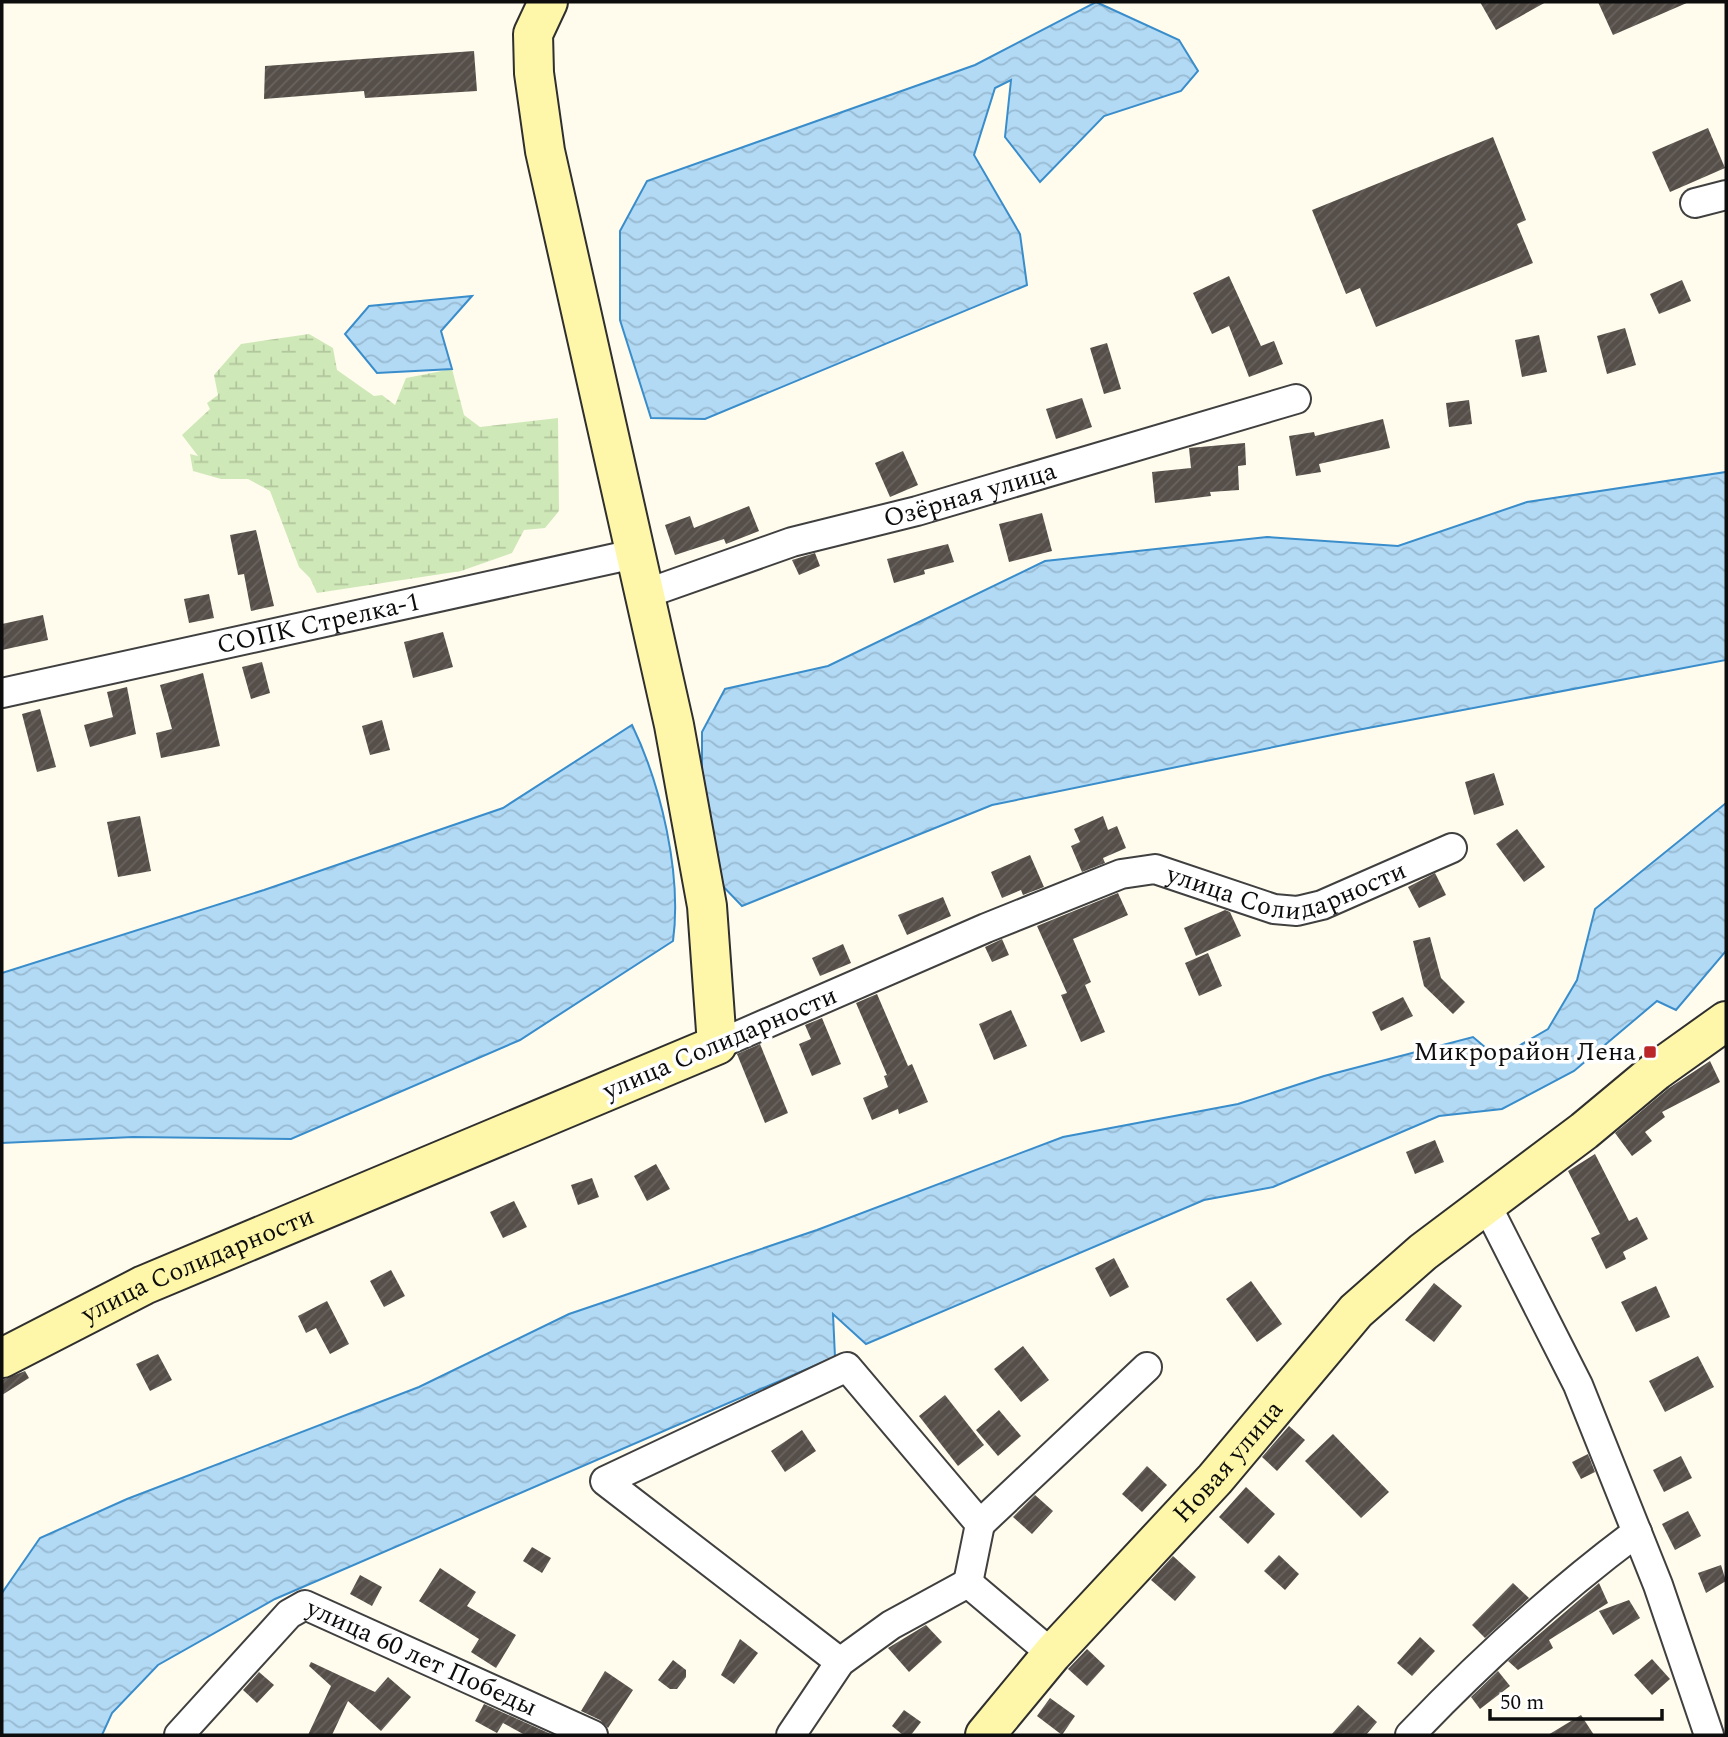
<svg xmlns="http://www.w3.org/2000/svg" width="1728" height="1737" viewBox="0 0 1728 1737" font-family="Spectral,serif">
	<defs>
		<pattern id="wetland-marsh" width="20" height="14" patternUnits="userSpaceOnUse" patternTransform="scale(1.75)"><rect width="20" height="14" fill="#cfe8b7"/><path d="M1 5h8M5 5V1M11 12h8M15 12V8" fill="none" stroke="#b1c69c"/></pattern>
		<pattern id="water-waves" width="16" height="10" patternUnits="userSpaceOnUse" patternTransform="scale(1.75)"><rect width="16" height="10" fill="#b2daf5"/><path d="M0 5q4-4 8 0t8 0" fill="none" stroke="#98bad1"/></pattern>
		<pattern id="building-hatch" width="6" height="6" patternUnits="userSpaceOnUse" patternTransform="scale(1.75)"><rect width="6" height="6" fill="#554e49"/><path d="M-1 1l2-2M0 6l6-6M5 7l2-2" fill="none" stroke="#68635f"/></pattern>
	</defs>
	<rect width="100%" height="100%" fill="#fffced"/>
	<path fill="url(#wetland-marsh)" d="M309,334L333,348L337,370L374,396L382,395L395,405L406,378L452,369L464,415L480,427L558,418L559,511L545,528L524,530L512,553L461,571L317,593L310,578L299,567L270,491L248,479H221L193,471L190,454L198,456L182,435L210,409L207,403L218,395L214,375L241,344Z"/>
	<g fill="url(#water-waves)" stroke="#3a8dcb" stroke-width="2">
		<path d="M1096,2L1179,40L1198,71L1181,91L1104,116L1040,182L1005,137L1011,80L995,88L974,155L1020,234L1027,285L705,419L651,418L620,320V231L647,181L975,65Z"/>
		<path d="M472,296L441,331L452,369L377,373L345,334L369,306Z"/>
		<path d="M1726,472V660L1347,732L992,805L742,906L714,877L702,805V732L725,689L828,666L1045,561L1267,537L1398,546L1527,502Z"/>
		<path d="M632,725C661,785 682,874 673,941L520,1040L291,1139L133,1137L2,1143V973L264,890L503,808Z"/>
		<path d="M1726,803V951L1676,1010L1657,1001L1574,1071L1502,1109L1439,1116L1273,1187L1204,1200L866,1344L833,1314L835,1357L275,1599L158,1665L112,1713L102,1735H2V1593L40,1538L127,1499L419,1387L569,1314L817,1230L1063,1137L1238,1104L1324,1076L1473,1037L1498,1058L1548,1029L1577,980L1595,909Z"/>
	</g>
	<g fill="url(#building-hatch)">
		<path d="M1480,2H1546L1496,30Z"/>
		<path d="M1598,2H1689L1613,35Z"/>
		<path d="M474,51L477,91L365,98L364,91L264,99L265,66Z"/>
		<path d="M1708,128L1725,168L1670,192L1652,152Z"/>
		<path d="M1493,137L1526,220L1517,224L1533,263L1376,327L1360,288L1346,294L1312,210Z"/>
		<path d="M1229,276L1261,346L1274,341L1283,364L1249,377L1229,326L1212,334L1193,293Z"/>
		<path d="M1682,280L1691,301L1659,314L1650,294Z"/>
		<path d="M1625,328L1636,365L1607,374L1597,336Z"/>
		<path d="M1539,335L1547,372L1522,377L1515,340Z"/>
		<path d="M1107,343L1121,389L1104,394L1090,348Z"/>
		<path d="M1082,398L1092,427L1056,439L1046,409Z"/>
		<path d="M1469,400L1472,424L1449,427L1446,403Z"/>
		<path d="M1383,419L1390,448L1319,464L1321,472L1296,476L1289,436L1314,432L1315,436Z"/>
		<path d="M1245,443L1246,465L1238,466L1239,490L1210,492L1211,496L1155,503L1152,472L1191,468L1189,448Z"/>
		<path d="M903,451L918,485L890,497L875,463Z"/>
		<path d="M749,506L759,531L726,544L724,539L675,555L665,525L690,516L694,528Z"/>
		<path d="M1042,513L1052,551L1009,562L999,524Z"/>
		<path d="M256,530L274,606L251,611L244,574L238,575L230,535Z"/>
		<path d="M948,544L954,562L924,570L925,574L894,583L887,559Z"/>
		<path d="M815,553L820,566L799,575L792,560Z"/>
		<path d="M209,594L214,618L189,623L184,599Z"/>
		<path d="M43,615L48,640L2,650V624Z"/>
		<path d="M443,632L453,667L413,678L404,642Z"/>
		<path d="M262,662L270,693L251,699L242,667Z"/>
		<path d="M203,673L220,746L161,758L156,733L172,729L160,685Z"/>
		<path d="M127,687L136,734L90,747L84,725L113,717L107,692Z"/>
		<path d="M40,709L56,767L37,772L22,714Z"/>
		<path d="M382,720L390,750L370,755L362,726Z"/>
		<path d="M1494,773L1504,805L1474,815L1465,782Z"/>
		<path d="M140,816L151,871L118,877L107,822Z"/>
		<path d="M1103,816L1108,830L1117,826L1126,848L1103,858L1105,863L1082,872L1071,846L1080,842L1074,829Z"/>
		<path d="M1517,829L1545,867L1524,882L1496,844Z"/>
		<path d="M1030,855L1044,887L1023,895L1021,890L1002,898L991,872Z"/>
		<path d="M1435,873L1446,895L1419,908L1408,887Z"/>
		<path d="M1118,893L1128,915L1073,939L1091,982L1085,985L1105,1032L1081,1042L1061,995L1067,993L1037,926Z"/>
		<path d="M943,897L951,916L907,935L898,915Z"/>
		<path d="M1225,910L1230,912L1241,936L1196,956L1184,928Z"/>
		<path d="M1430,937L1441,978L1465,1002L1453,1014L1424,986L1413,941Z"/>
		<path d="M1002,939L1009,955L992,962L985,947Z"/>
		<path d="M843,944L851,963L820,976L812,958Z"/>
		<path d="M1208,953L1222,986L1199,996L1185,963Z"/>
		<path d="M877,994L908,1066L912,1064L928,1102L899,1114L898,1109L872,1120L863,1098L888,1087L884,1076L887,1075L856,1003Z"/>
		<path d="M1403,997L1413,1016L1381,1031L1372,1012Z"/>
		<path d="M1011,1010L1027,1046L994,1060L979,1024Z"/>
		<path d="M822,1018L841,1064L812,1076L799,1044L811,1039L805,1025Z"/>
		<path d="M760,1044L788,1113L765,1123L737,1054Z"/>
		<path d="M1710,1061L1720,1082L1662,1112L1665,1117L1645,1132L1652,1141L1632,1156L1615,1133L1669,1088Z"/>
		<path d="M1435,1140L1444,1162L1415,1174L1406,1152Z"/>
		<path d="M1595,1154L1629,1221L1637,1217L1648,1239L1623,1252L1626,1259L1606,1269L1591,1238L1600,1234L1568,1171Z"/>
		<path d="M656,1164L670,1189L647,1201L634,1176Z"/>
		<path d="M592,1178L599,1197L578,1205L571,1185Z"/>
		<path d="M514,1201L527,1227L503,1238L490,1212Z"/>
		<path d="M1114,1258L1129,1287L1110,1297L1095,1268Z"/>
		<path d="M391,1270L405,1296L384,1307L370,1281Z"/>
		<path d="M1251,1281L1282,1324L1257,1342L1226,1299Z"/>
		<path d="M1434,1283L1462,1306L1434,1342L1405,1320Z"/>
		<path d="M1656,1286L1670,1317L1636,1332L1621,1302Z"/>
		<path d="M327,1301L349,1344L330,1354L316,1328L306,1333L298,1316Z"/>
		<path d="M1023,1346L1049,1380L1021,1402L994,1369Z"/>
		<path d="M158,1354L172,1380L150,1391L136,1364Z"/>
		<path d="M1698,1356L1714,1387L1665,1412L1649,1381Z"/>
		<path d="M25,1371L29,1378L2,1395V1380Z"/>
		<path d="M945,1395L984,1445L958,1466L919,1416Z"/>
		<path d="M999,1410L1021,1436L998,1456L976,1430Z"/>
		<path d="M1289,1426L1305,1440L1277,1471L1262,1457Z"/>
		<path d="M802,1430L816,1451L785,1472L771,1451Z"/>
		<path d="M1333,1434L1389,1492L1361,1518L1305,1461Z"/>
		<path d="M1588,1454L1595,1472L1581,1479L1572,1462Z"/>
		<path d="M1681,1456L1692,1478L1664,1492L1653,1470Z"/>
		<path d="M1147,1466L1167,1485L1142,1512L1122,1494Z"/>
		<path d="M1246,1487L1275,1514L1248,1544L1219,1517Z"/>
		<path d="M1035,1495L1053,1511L1032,1534L1013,1517Z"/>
		<path d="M1688,1511L1701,1536L1675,1550L1662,1524Z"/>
		<path d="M532,1547L551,1558L542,1573L523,1561Z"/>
		<path d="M1279,1555L1299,1574L1285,1590L1264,1571Z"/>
		<path d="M1173,1556L1196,1577L1175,1601L1151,1580Z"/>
		<path d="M1721,1565L1726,1581L1706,1593L1698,1573Z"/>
		<path d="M440,1568L476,1592L467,1606L516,1635L496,1668L471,1652L479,1639L419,1601Z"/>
		<path d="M360,1575L382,1587L372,1606L350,1594Z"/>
		<path d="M1513,1583L1529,1598L1485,1638L1472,1625Z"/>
		<path d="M1599,1583L1608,1603L1549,1640L1553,1648L1518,1670L1508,1661Z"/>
		<path d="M1629,1600L1640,1618L1613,1635L1599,1611Z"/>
		<path d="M926,1625L942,1642L909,1672L888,1648Z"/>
		<path d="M1420,1637L1435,1651L1412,1676L1397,1663Z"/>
		<path d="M740,1639L758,1653L734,1684L721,1675Z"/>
		<path d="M1087,1649L1105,1666L1087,1686L1068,1669Z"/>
		<path d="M1652,1659L1670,1679L1652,1695L1634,1675Z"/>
		<path d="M673,1660L686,1670V1677L677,1689H670L658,1680Z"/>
		<path d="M311,1662L375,1692L388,1677L411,1697L381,1731L348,1701L332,1735H308L331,1686L309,1666Z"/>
		<path d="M605,1671L633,1690L608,1728L600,1720L581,1711Z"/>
		<path d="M1498,1671L1510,1686L1480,1709L1471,1697Z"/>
		<path d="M259,1672L274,1685L257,1703L243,1690Z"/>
		<path d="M1050,1698L1075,1716L1062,1735L1037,1716Z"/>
		<path d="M484,1704L553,1735H525L503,1723L497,1733L475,1721Z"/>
		<path d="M1358,1705L1377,1722L1366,1735H1331Z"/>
		<path d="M904,1710L921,1722L911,1735H903L892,1726Z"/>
		<path d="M1581,1715L1594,1735H1548Z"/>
	</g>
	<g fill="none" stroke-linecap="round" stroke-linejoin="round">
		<defs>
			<g id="street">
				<path d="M1695,203L1726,195"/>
				<path id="s1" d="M645,594L792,542L917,511L1296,399"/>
				<path id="s2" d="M2,693L634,554"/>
				<path id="s3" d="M717,1045L986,928L1121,874L1155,869L1274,909L1297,911L1322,905L1452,848"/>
				<path d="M1486,1204L1578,1385L1658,1585L1709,1735"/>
				<path d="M980,1524L1147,1367"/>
				<path d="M840,1662L605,1481L847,1367L980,1524L968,1583"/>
				<path id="s4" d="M179,1735L289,1614L305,1605L593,1735"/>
				<path d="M791,1735L840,1662L891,1625L968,1583L1052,1654"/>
				<path d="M1410,1735C1481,1661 1555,1593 1637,1532"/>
			</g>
			<g id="secondary">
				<path id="s5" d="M2,1358L144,1285L717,1045L707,906L674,725L545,151L534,73L533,34L548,2"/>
				<path id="s6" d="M985,1735L1052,1654L1215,1479L1356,1311L1423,1252L1584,1131L1656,1071L1726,1021"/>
			</g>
		</defs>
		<use href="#street" stroke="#404040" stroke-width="32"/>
		<use href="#secondary" stroke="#2f2f2f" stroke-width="42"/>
		<use href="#street" stroke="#fff" stroke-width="28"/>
		<use href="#secondary" stroke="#fef7a9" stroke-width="38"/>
	</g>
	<rect fill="#bb2729" stroke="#fff" stroke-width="2.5" x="1643" y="1045" width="14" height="14" rx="3.5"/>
	<g text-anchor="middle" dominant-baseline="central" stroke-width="7" stroke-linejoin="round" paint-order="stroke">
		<g font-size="26" fill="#0d0d0d" stroke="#fff">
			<text stroke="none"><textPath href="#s1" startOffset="340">Озёрная улица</textPath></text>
			<text stroke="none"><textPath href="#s2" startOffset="324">СОПК Стрелка-1</textPath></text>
			<text stroke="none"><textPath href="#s3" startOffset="612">улица Солидарности</textPath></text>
			<text transform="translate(720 1043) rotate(-23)">улица Солидарности</text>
			<text stroke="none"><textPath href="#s5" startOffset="217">улица Солидарности</textPath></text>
			<text stroke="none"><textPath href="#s6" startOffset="366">Новая улица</textPath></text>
			<text stroke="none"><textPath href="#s4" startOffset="310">улица 60 лет Победы</textPath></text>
		</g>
		<g font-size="26" fill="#0d0d0d" stroke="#fff" text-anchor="end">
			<text x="1636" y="1052">Микрорайон Лена</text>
		</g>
	</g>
	<rect width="1728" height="1737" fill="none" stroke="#0d0d0d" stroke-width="7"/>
	<path d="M1490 1709v10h172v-10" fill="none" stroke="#0d0d0d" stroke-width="3.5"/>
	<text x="1500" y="1709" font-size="21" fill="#0d0d0d" stroke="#ffffff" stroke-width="5" paint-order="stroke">50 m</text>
</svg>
